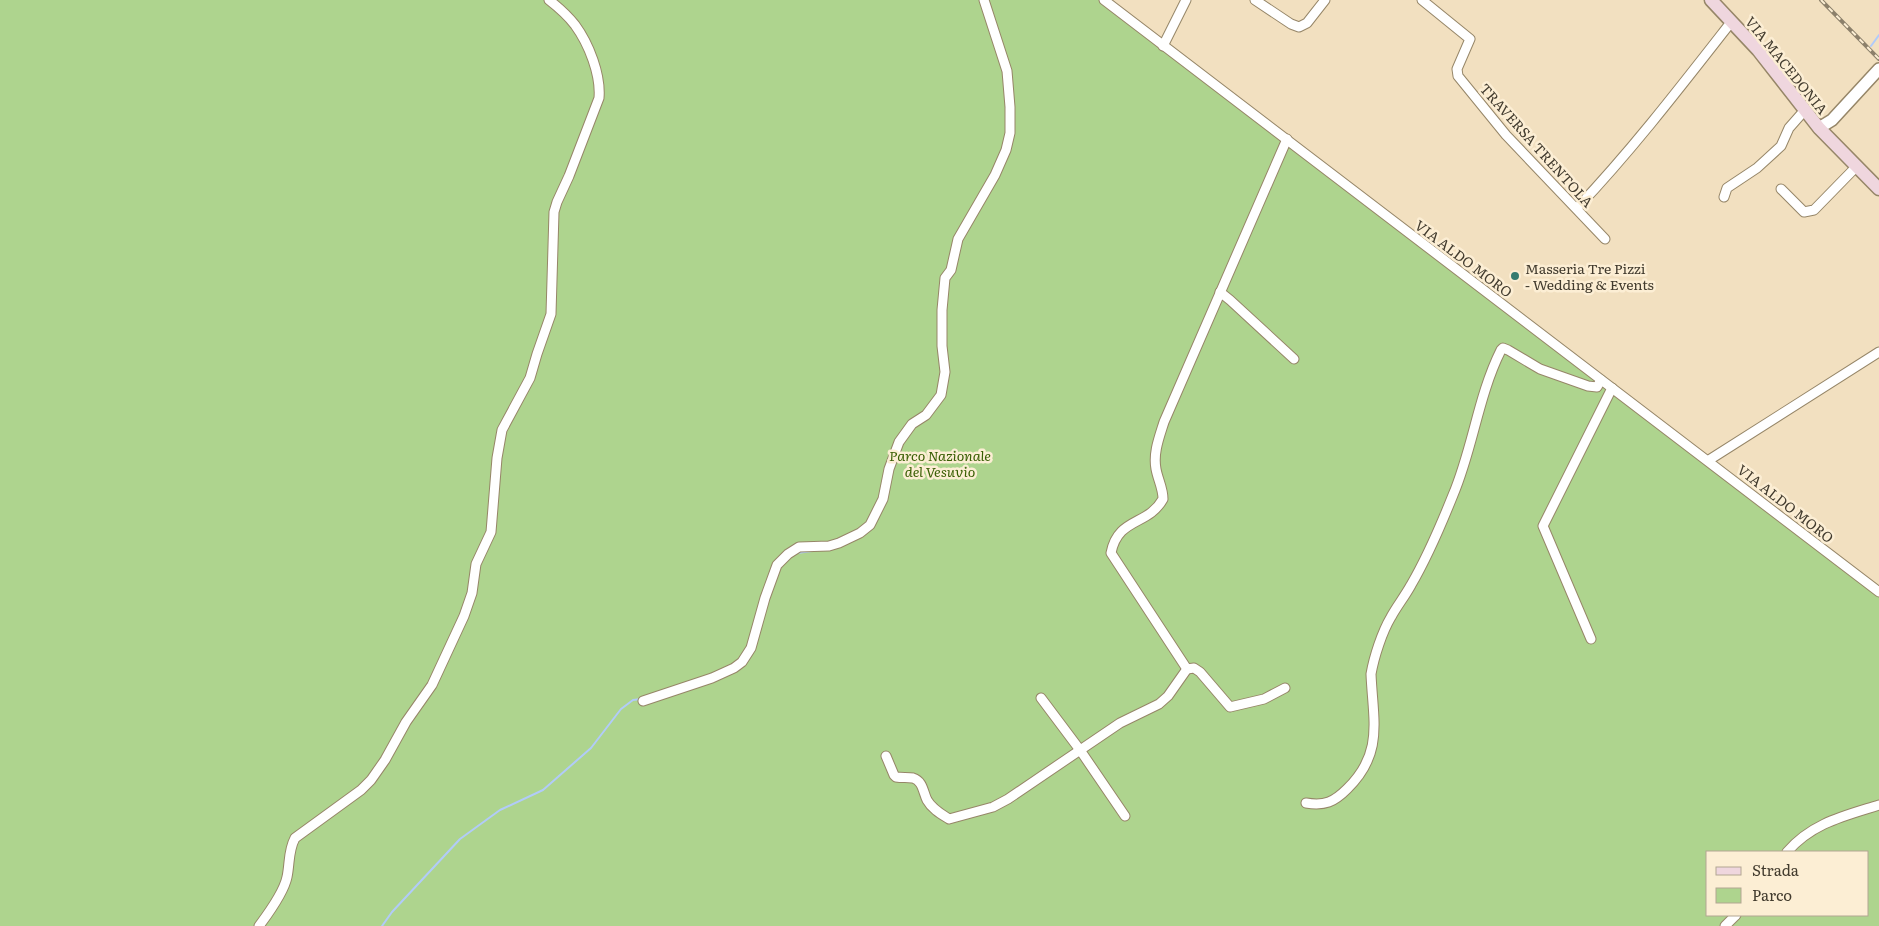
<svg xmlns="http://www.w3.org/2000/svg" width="1879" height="926" viewBox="0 0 1879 926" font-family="Literata,serif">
	<rect width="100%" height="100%" fill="#f2e0c0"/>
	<path fill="#aed48e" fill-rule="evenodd" d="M0,0H1109L1879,588V926H0ZM1708,852H1868V915H1708Z"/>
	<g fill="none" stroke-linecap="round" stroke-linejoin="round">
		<g stroke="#b1cbf9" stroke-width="2">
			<path d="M1871,46L1879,35"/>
			<path d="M797,553L812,551"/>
			<path d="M382,926L392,912L460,839L500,810L543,790L591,748L621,709L633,700L641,699"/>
		</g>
		<defs>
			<g id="minor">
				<path d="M1104,0L1879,592"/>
				<path d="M1255,0L1291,24L1299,27L1307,23L1325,0"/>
				<path d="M1422,0L1470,39L1457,69L1458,76L1506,135L1605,239"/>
				<path d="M1163,46L1186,0"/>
				<path d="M1781,189L1804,212L1814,210L1856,167"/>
				<path d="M1724,197L1727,188L1757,168L1781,146L1789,128L1804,111"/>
				<path d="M1577,208C1632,150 1682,85 1732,21"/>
				<path d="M1220,292L1230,300L1294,359"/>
				<path d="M1709,460L1879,352"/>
				<path d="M1591,639L1543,526L1612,388"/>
				<path d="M1285,688L1264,699L1230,707L1200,672L1194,668L1187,669L1111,553C1118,517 1148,526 1163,499C1163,488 1158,480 1156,469C1153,453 1159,438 1164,422L1287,139"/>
				<path d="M1041,698L1080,750L1125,816"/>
				<path d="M643,701L712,678L734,668L742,662L751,648L765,598L777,565L788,554L799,547L829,546L839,543L860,533L870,525L883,499L889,469L899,442L912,424L926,415L941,395L945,372L942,346V310L945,278L951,270L958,239L995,175L1006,150L1010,133V107L1007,71L984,0"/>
				<path d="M886,756L894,775L896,777C902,778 908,777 913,778C923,781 923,792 927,800C932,809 941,814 949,819L993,807L1008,799L1120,723L1159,704L1168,696L1187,669"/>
				<path d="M1306,803C1325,806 1334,802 1347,789C1384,753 1373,721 1371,674C1374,657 1382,632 1391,617C1397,606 1405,596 1411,585C1428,556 1441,525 1453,495C1473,448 1478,396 1501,350L1503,348L1508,350L1540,369L1588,386L1597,387L1601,380"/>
				<path d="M1787,852C1812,823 1844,816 1879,805"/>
				<path d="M259,926C268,914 284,892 287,877C290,863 288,851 295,838L361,790L371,780L385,760L406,722L432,685L464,616L472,593L476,564L491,532L497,458L502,430L530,378L537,354L551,314L554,212L557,202L569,176L599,98C601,75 589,44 575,25C568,16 558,7 549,0"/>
				<path d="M1725,926L1736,915"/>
			</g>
			<path id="tertiary" d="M1819,128L1832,120L1879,69"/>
			<path id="secondary" d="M1711,0L1758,50L1819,128L1879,189"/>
		</defs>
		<use href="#minor" stroke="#968668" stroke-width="11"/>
		<use href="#tertiary" stroke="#968668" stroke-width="14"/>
		<use href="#secondary" stroke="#968668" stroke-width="15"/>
		<use href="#minor" stroke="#fff" stroke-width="9"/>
		<use href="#tertiary" stroke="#fff" stroke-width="11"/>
		<use href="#secondary" stroke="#efd6de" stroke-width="12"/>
		<defs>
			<path id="rail" d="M1821,0L1879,59"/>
		</defs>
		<use href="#rail" stroke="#8c806b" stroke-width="4"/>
		<use href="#rail" stroke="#fceed4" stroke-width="2" stroke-dasharray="5.5" stroke-linecap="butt"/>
	</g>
	<circle fill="#367b70" stroke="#fceed4" stroke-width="2" cx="1515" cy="276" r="5"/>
	<g text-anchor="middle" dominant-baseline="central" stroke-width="5" stroke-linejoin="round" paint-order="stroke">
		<g font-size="14" fill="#423b2e" stroke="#fceed4">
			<text transform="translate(1787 65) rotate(51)">VIA MACEDONIA</text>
			<text transform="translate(1537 145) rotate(48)">TRAVERSA TRENTOLA</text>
			<text transform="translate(1464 258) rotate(37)">VIA ALDO MORO</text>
			<text transform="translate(1786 503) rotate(38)">VIA ALDO MORO</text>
		</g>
		<g font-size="14" fill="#423b2e" stroke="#fceed4" text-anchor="start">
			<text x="1525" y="268">Masseria Tre Pizzi<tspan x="1525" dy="16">- Wedding &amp; Events</tspan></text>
		</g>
		<g font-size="14" font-style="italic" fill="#385e03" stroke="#fceed4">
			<text x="940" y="455">Parco Nazionale<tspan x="940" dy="16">del Vesuvio</tspan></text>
		</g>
	</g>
	<rect x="1706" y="851" width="162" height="65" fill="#fceed4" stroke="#b2a692"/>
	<rect x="1716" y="867" width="25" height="8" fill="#efd6de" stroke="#b2a692"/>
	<text x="1752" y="876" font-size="15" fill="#423b2e">Strada</text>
	<rect x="1716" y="888" width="25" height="15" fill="#aed48e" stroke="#b2a692"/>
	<text x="1752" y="901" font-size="15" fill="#423b2e">Parco</text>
</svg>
